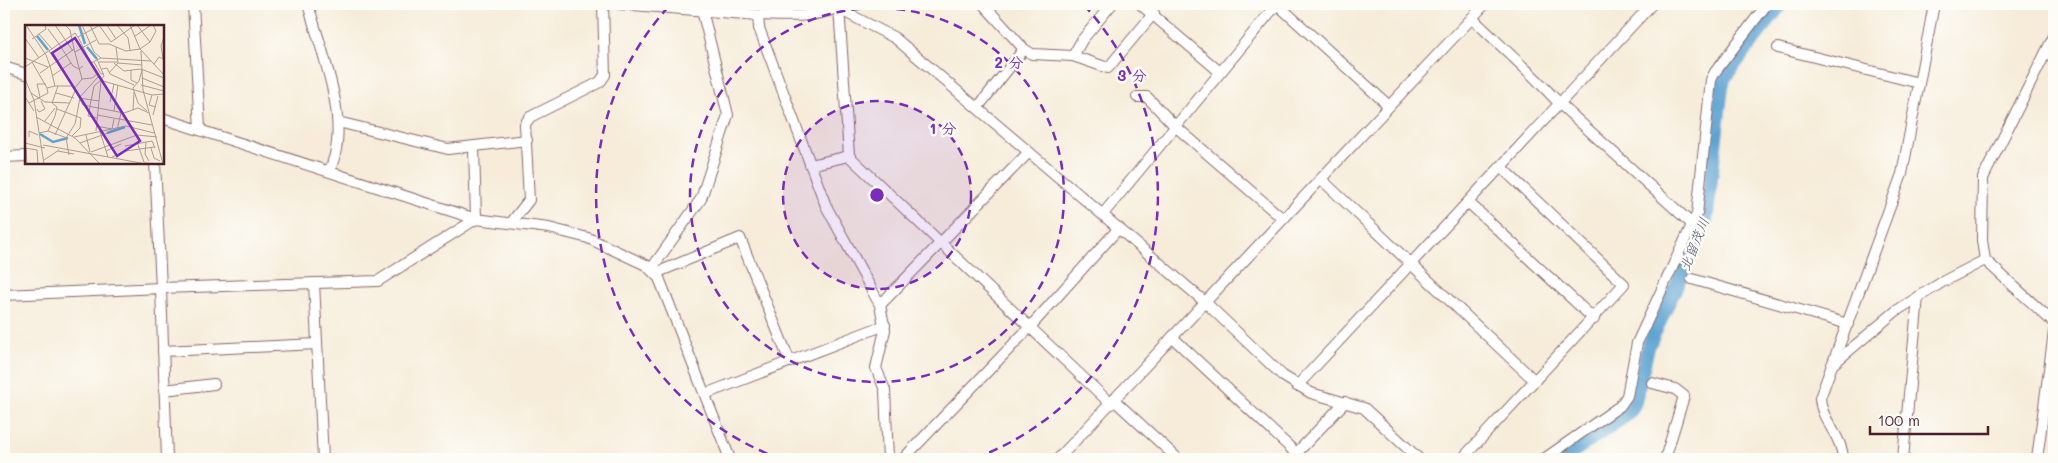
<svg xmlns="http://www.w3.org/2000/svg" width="2058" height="463" viewBox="0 0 2058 463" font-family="Mali,'Klee One',sans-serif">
	<rect width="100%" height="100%" fill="#fdfcf7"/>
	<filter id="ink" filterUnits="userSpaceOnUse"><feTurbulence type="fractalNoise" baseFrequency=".02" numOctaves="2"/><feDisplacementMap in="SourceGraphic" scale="10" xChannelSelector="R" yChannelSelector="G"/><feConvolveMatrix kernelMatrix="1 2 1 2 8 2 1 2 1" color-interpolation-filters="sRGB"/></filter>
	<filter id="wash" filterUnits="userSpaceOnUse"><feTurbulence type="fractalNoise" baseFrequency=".0096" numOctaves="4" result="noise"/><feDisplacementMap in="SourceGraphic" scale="20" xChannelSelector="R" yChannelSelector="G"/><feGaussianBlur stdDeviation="1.12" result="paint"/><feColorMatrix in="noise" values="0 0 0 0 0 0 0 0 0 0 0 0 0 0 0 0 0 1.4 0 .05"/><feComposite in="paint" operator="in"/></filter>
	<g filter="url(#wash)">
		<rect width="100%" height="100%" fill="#f6ecd9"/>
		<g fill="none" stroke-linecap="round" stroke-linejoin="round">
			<path stroke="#5ca2d2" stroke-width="14" d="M1562,459L1624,417L1631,410L1635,402L1648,347L1706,222L1722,86L1725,77L1781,4"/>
		</g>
	</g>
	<g filter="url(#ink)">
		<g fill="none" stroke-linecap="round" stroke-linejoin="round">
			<defs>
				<g id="street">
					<path d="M193,4L200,129"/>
					<path d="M308,4C321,52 353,124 329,171"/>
					<path d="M620,4L758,15L759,28L826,206L880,305L885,330L876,368L885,390L888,459"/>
					<path d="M1140,4L1220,72"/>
					<path d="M1277,4L1389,106"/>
					<path d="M839,7L849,156L1111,404"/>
					<path d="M841,10L895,38L1205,302L1283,376L1311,393L1364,408L1419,459"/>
					<path d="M758,15C786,16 819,19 845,4"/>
					<path d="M1472,18L1536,79L1560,104L1693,225"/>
					<path d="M2054,36L1983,178L1982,240L1985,260L2054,323"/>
					<path d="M1778,48L1919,83"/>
					<path d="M1024,49L1032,54L1073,56L1108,68L1154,13"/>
					<path d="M1073,56L1082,40L1112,4"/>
					<path d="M4,67L26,74"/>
					<path d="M1137,97H1147L1175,126L1283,219"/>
					<path d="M978,107L1024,49L983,4"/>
					<path d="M162,118L476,219L549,228L588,238L646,265L659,278L730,459"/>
					<path d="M338,122L448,149L527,140"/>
					<path d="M4,157L26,156"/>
					<path d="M155,162L161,288L378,281L476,219L474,147"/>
					<path d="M810,165L849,156"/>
					<path d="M1321,179L1535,381"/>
					<path d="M1469,203L1594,319"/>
					<path d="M1103,214L1277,4"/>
					<path d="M511,223L529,200L525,124L530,117L600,82L605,75L603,4"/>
					<path d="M652,268L701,199L728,115L702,10"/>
					<path d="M656,273L740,238L790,362"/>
					<path d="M1692,279L1848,324"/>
					<path d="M314,283L323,459"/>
					<path d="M4,295L161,288L167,459"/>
					<path d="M880,305L1029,152"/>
					<path d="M1172,337L1297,454"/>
					<path d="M163,351L317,344"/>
					<path d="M1832,365L1896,311L1944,281L1985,260"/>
					<path d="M1652,383L1675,389L1684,396L1665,459"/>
					<path d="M1297,386L1652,4"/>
					<path d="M164,390L214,384"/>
					<path d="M705,394L885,325"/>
					<path d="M1114,400L1178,459"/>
					<path d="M903,459L1030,327L1119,228"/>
					<path d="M1058,459L1485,4"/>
					<path d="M1291,459L1345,402"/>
					<path d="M1462,459L1624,284L1502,168"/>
					<path d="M1544,459L1620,406L1627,396L1637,343L1697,214L1711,80L1715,72L1767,4"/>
					<path d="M1843,459C1842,435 1821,421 1820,398L1902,174L1934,4"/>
					<path d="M1903,459L1918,297"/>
					<path d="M2037,459L2054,332"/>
				</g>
			</defs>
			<use href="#street" stroke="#866768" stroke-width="12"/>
			<use href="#street" stroke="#fff" stroke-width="10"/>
		</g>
	</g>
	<circle cx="877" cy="195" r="94" fill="#7b2cbf" fill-opacity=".12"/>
	<g fill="none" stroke="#7b2cbf" stroke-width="2.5" stroke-dasharray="9 6">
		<circle cx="877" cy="195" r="94"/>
		<circle cx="877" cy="195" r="187"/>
		<path d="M781 459A281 281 0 0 1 670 5M1084 5A281 281 0 0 1 973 459"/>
	</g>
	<g text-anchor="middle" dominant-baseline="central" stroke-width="5" stroke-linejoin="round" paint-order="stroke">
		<g font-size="14" font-style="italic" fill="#525a76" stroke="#fdfcf7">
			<text transform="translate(1694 244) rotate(-68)">北留茂川</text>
		</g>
	</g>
	<g transform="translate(25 25)">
		<rect width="139" height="139" fill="#f6ecd9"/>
		<path fill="none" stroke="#5ca2d2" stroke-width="2.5" d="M54,0L60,19M12,11L23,25M62,22L72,34M82,108L100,102M15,109L28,117L43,113"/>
		<path fill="none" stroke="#b19a93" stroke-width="1" d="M1,0L21,30L25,41L15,48M30,0L48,26M40,0L45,5L49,24L41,30L48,41L54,44L58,41M65,0L74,19H84L101,26L115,24L125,17M74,0L86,17L110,0M82,0L91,14M92,0L103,13L105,25M105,0L115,24L139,50M112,0L125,17L131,6L128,0M14,9L27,24M110,11L126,0M53,12L66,38M0,13L14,33M7,14L21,4L20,0M24,26L48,61M116,26L117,45L114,56L108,63L113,78L122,86M50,27L71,15M0,33L23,42M76,33L126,36M72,34L79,51L76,55M7,37L22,63L30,61L25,41L41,30L34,19L50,8L53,12L75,0M69,37L76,49H79M74,37H92M89,38L99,46L116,44L139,53M93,38L117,40M129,39L134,32L138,34L136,21L139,12M0,42L34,19L23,4M77,44L82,43L85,49L109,60M106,45V55L112,58M117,45L118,65L138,139M84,48L93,38L91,22M27,51L46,38M73,52L78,56L127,70L139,69M117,53L139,62M0,54L9,75L19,139M57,54L67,53L72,49M116,60L139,66M30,61H48L58,80L99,88L113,83L124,88M49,64L57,54L49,24M6,68L20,77L45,78M31,68L49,73M127,70L124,80L131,82M0,72L9,86M15,72L12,59H21M54,73L73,52L66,38L76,33L69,27L57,0M54,73L74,76M85,77L89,59M4,78L23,68L22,63M65,81L69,61L76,55M65,82L63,91L72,93M12,84L14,87L20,84L16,76M32,84L56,93L55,103L47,111M108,85L109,67M89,86L93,60M72,90L127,100M128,90L133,71M11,92L50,113L75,139M20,96L30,83M71,101L87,104L89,94M92,105L96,88M23,106L30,91L32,82L27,78L33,61M71,106L76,56M75,107L83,132M14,108L23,106L42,113M30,110L50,66M61,110L65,127M4,112V106L13,110M49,112L101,101L129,108M112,117L119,137M121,117L120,129L124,136M0,118L20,123M55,118L83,108M18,120L121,139M100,121L127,116L130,123M0,123L12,125L13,139M1,123L2,139M126,123L129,133L135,136M33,126L49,129M81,126L96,119M66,127L112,110L132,112M44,130L41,113L50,99L55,73M87,132L101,126L129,122M19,135L34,125M119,138L135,139"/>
		<path fill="#7b2cbf" fill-opacity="0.15" stroke="#7b2cbf" stroke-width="2.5" d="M50,13L115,116L92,131L27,28Z"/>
		<rect width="139" height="139" fill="none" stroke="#4a1f2b" stroke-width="2.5"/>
	</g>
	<circle cx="877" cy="195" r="8" fill="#7b2cbf" stroke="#fdfcf7" stroke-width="2.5"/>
	<g font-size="15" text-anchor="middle" font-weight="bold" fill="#7b2cbf" stroke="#fdfcf7" stroke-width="5" stroke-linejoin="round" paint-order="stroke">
		<text x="1009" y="68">2 分</text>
		<text x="1132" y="81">3 分</text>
		<text x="943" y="134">1 分</text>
	</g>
	<rect width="2058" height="463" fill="none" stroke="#fdfcf7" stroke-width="20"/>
	<path d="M1870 426v8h118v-8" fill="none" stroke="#4a1f2b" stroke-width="2.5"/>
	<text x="1878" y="426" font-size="15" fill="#4a1f2b" stroke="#fdfcf7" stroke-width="4" paint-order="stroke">100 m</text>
</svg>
